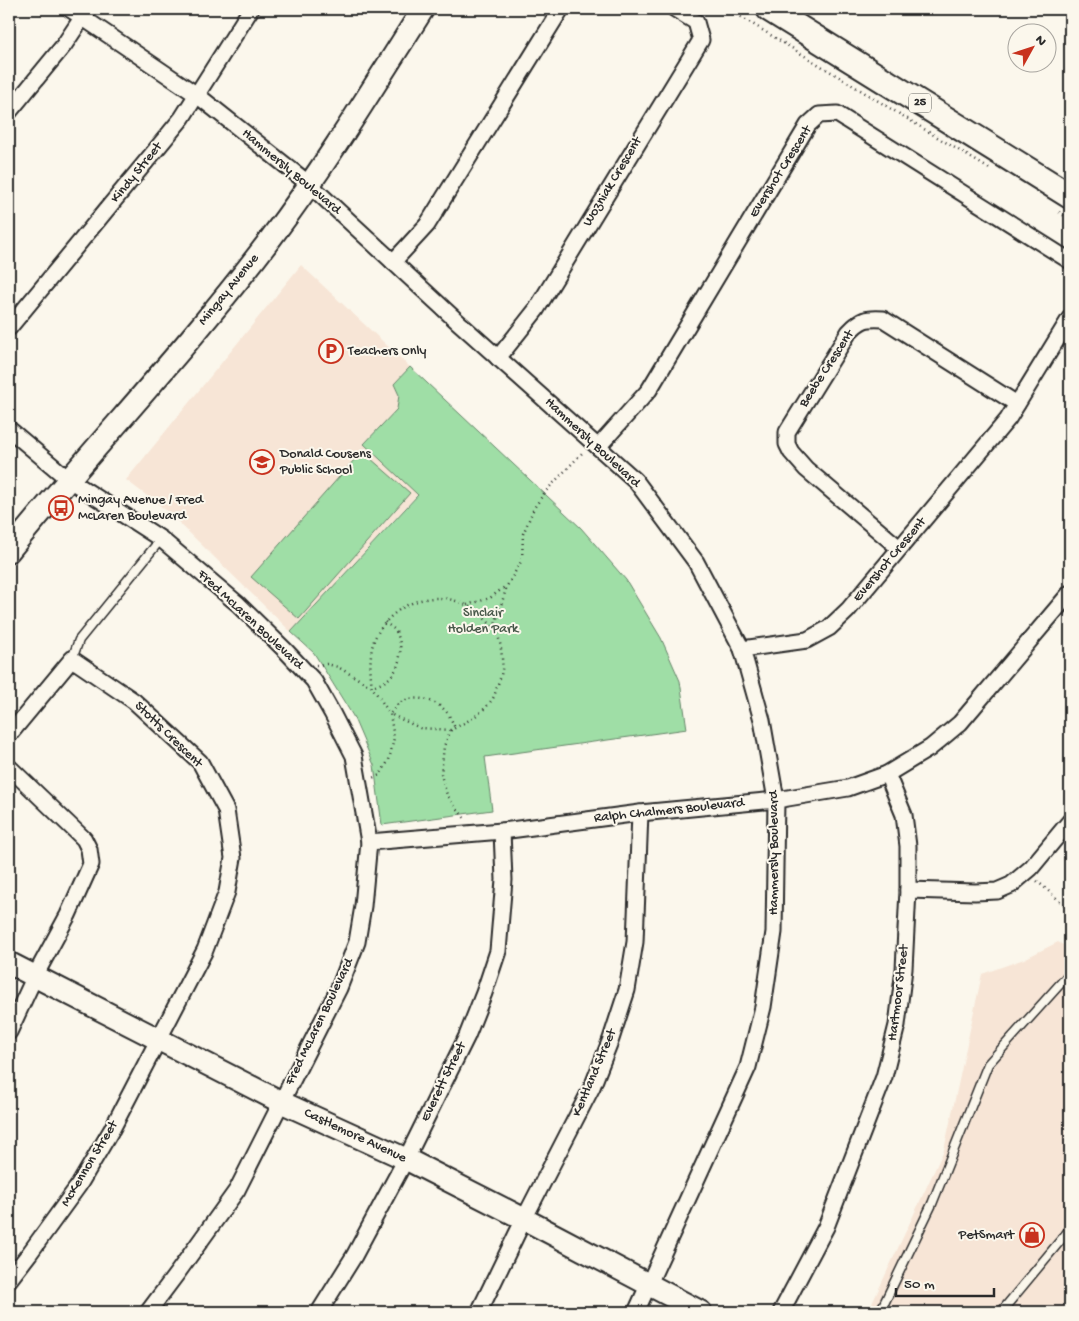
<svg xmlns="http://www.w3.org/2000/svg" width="1079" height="1321" viewBox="0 0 1079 1321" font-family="'Gochi Hand',sans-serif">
	<rect width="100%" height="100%" fill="#fbf7ec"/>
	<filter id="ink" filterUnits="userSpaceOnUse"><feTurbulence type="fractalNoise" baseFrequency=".02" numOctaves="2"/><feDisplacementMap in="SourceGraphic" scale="10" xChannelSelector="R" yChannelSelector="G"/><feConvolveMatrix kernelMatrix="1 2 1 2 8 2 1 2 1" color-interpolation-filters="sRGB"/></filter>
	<g filter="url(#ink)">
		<g fill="#f7e5d6">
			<path d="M301,265L410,367L394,384L399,395L397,409L364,444L418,494L291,632L167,511L126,480Z"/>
			<path d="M1058,942L1070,949V1312H868L944,1150L982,974L1024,959Z"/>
		</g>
		<g fill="#9fdea6" stroke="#658468">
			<path d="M410,367L581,528L626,580L661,638L680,681L687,729L485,757L492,810L382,825L374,765L353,716L314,653L291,632L418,495L364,444L397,409L399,395L394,384Z"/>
			<path d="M362,451L410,493L299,619L251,577Z"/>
		</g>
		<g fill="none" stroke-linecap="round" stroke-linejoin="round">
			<defs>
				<g id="lane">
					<path d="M72,659L79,640L161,539"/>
					<path d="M880,1312L932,1204L988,1064L1070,973"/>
					<path d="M1001,1312L1070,1229"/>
				</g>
				<g id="street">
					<path d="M70,9L197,95L309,184L457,321L635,480L696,562L742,649L762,720L776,800L774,932L763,1007L748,1067L636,1312"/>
					<path d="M9,112L64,45L88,9"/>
					<path d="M393,262L427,225L561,9"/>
					<path d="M9,328L182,118L251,9"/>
					<path d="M498,358L536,310L701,40L696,22L675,9"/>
					<path d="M9,429L68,479L161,539L238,604L285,650L314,681L332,713L354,756L369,842L363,906L357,942L339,988L237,1190L178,1272L148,1312"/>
					<path d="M598,447L649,390L808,125L819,115L837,114L1070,261"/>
					<path d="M899,548L806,469L791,452L787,444V432L849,332C861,319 866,318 883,319L1017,404"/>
					<path d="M742,649L807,640L829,628L848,610L1008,419L1070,318"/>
					<path d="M9,735L72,659L134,701L200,762L226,810L233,858L227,892L205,950L112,1129L79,1185L29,1254L9,1280"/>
					<path d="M9,767L84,839L89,849L91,864L68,915L35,976L9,1032"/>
					<path d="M369,842L502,831L640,813L776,800L848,788L887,774L930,748L960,723L1070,593"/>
					<path d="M908,890L975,892L997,891L1011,885L1031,868L1070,821"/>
					<path d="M319,1312L354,1256L406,1159L467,1036L484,993L498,951L504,880L502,831"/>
					<path d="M479,1312L524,1219L592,1087L611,1039L627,990L635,942L640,813"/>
					<path d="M781,1312L826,1227L884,1077L897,1025L904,969L908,890V846L904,815L887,774"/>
				</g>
				<g id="secondary">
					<path d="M9,551C95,445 189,347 271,238C326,165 374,86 423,9"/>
					<path d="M9,963L281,1102L406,1159L524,1219L701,1312"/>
				</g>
				<path id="primary" d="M769,9L1070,196"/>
			</defs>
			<use href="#lane" stroke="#2b2b2b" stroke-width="11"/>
			<use href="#street" stroke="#2b2b2b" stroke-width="19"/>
			<use href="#secondary" stroke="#2b2b2b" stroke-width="25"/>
			<use href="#primary" stroke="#2b2b2b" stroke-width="28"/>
			<g stroke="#2b2b2b" stroke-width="2.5" stroke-dasharray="1 4" stroke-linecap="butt">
				<path d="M728,9L991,170"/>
				<path d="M1059,212L1070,220"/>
				<path d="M467,605L490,598L506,586"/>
				<path d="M385,622C388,625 392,627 395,630C403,642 402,664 392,675C388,681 378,685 372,687C370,672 369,652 375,638C397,595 449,584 484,618C487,621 492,625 495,629C500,638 501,648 502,658C503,669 502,673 498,684C496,689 495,697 491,701C481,715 466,722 451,730L420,728L390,714C393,710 396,705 401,702C416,694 438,700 448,714C451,718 453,724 455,728"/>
				<path d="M494,628L507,586L522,560L523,534L534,508L545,492L584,451"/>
				<path d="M316,665L327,664L338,667L372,687L390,714L394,738L389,760L380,775L372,778"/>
				<path d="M451,730L444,746L441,775L447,795L466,820"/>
				<path d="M1037,881L1070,910"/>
			</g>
			<use href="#lane" stroke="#fbf7ec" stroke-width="8"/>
			<use href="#street" stroke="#fbf7ec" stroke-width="15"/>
			<use href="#secondary" stroke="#fbf7ec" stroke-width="21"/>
			<use href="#primary" stroke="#fbf7ec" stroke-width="24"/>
		</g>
	</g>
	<defs>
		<symbol id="parking-ring" viewBox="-11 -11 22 22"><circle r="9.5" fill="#fbf7ec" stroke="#c8321e" stroke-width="1.5"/><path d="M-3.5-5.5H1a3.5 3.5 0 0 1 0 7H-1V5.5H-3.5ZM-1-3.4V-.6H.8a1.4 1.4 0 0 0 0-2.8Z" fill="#c8321e"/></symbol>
		<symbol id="school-ring" viewBox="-11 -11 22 22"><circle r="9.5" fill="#fbf7ec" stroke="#c8321e" stroke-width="1.5"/><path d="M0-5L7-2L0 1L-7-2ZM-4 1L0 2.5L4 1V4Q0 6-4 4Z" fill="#c8321e"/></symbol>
		<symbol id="bus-ring" viewBox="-11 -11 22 22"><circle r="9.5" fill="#fbf7ec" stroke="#c8321e" stroke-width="1.5"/><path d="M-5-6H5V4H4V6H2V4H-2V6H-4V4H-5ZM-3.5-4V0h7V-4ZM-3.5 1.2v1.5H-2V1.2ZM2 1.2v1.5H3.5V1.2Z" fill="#c8321e"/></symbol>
		<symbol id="shop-ring" viewBox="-11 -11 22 22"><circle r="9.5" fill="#fbf7ec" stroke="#c8321e" stroke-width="1.5"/><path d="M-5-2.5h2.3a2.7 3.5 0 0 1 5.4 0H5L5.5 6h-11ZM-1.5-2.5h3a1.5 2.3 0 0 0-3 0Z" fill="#c8321e"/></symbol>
	</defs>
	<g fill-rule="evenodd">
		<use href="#parking-ring" x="317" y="337" width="28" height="28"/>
		<use href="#school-ring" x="248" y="448" width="28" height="28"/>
		<use href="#bus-ring" x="47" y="494" width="28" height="28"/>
		<use href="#shop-ring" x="1018" y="1221" width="28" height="28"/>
	</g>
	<g text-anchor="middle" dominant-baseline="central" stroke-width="4" stroke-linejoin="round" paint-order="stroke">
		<rect fill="#fbf7ec" stroke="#696865" stroke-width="1" x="909" y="93.5" width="22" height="19" rx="4"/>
		<g font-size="12" font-weight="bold" fill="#2b2b2b">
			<text x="920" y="103">25</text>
		</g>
		<g font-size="14" fill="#2b2b2b" stroke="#fbf7ec">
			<text transform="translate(291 172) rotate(40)">Hammersly Boulevard</text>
			<text transform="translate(781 172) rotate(-58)">Evershot Crescent</text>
			<text transform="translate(137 173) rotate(-51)">Kindy Street</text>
			<text transform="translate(613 182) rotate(-59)">Wozniak Crescent</text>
			<text transform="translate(229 290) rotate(-51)">Mingay Avenue</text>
			<text transform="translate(827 369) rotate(-57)">Beebe Crescent</text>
			<text transform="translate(592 443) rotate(43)">Hammersly Boulevard</text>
			<text transform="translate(890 560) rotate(-50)">Evershot Crescent</text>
			<text transform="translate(250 620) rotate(43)">Fred McLaren Boulevard</text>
			<text transform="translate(168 735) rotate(44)">Stotts Crescent</text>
			<text transform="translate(669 811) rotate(-6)">Ralph Chalmers Boulevard</text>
			<text transform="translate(774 853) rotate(-90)">Hammersly Boulevard</text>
			<text transform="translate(899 993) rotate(-83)">Hartmoor Street</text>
			<text transform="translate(320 1022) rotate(-64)">Fred McLaren Boulevard</text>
			<text transform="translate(595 1073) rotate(-67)">Kentland Street</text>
			<text transform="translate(444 1082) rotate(-64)">Everett Street</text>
			<text transform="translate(355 1136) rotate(25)">Castlemore Avenue</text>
			<text transform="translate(90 1164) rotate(-59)">McKennon Street</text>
		</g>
		<g font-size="14" fill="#2b2b2b" stroke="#fbf7ec" text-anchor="start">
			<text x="348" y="351">Teachers Only</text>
			<text x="280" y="454">Donald Cousens<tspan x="280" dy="16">Public School</tspan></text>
			<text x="78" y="500">Mingay Avenue / Fred<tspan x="78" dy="16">McLaren Boulevard</tspan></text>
			<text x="1014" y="1235" text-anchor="end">PetSmart</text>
		</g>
		<g font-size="14" fill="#48584a" stroke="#fbf7ec">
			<text x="483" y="613">Sinclair<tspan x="483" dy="16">Holden Park</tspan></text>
		</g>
	</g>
	<rect width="1079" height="1321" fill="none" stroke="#fbf7ec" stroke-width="30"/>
	<rect x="15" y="15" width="1049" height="1291" fill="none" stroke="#2b2b2b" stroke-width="2" filter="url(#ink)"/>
	<g transform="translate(1032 48) rotate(50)"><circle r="24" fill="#fbf7ec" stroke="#a8a59f"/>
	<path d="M0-4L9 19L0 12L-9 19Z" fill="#c8321e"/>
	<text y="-8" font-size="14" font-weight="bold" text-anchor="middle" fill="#2b2b2b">N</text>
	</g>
	<path d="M896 1288v8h98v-8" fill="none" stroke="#2b2b2b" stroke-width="2.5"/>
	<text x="904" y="1288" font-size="15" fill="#2b2b2b" stroke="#fbf7ec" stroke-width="4" paint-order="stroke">50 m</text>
</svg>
